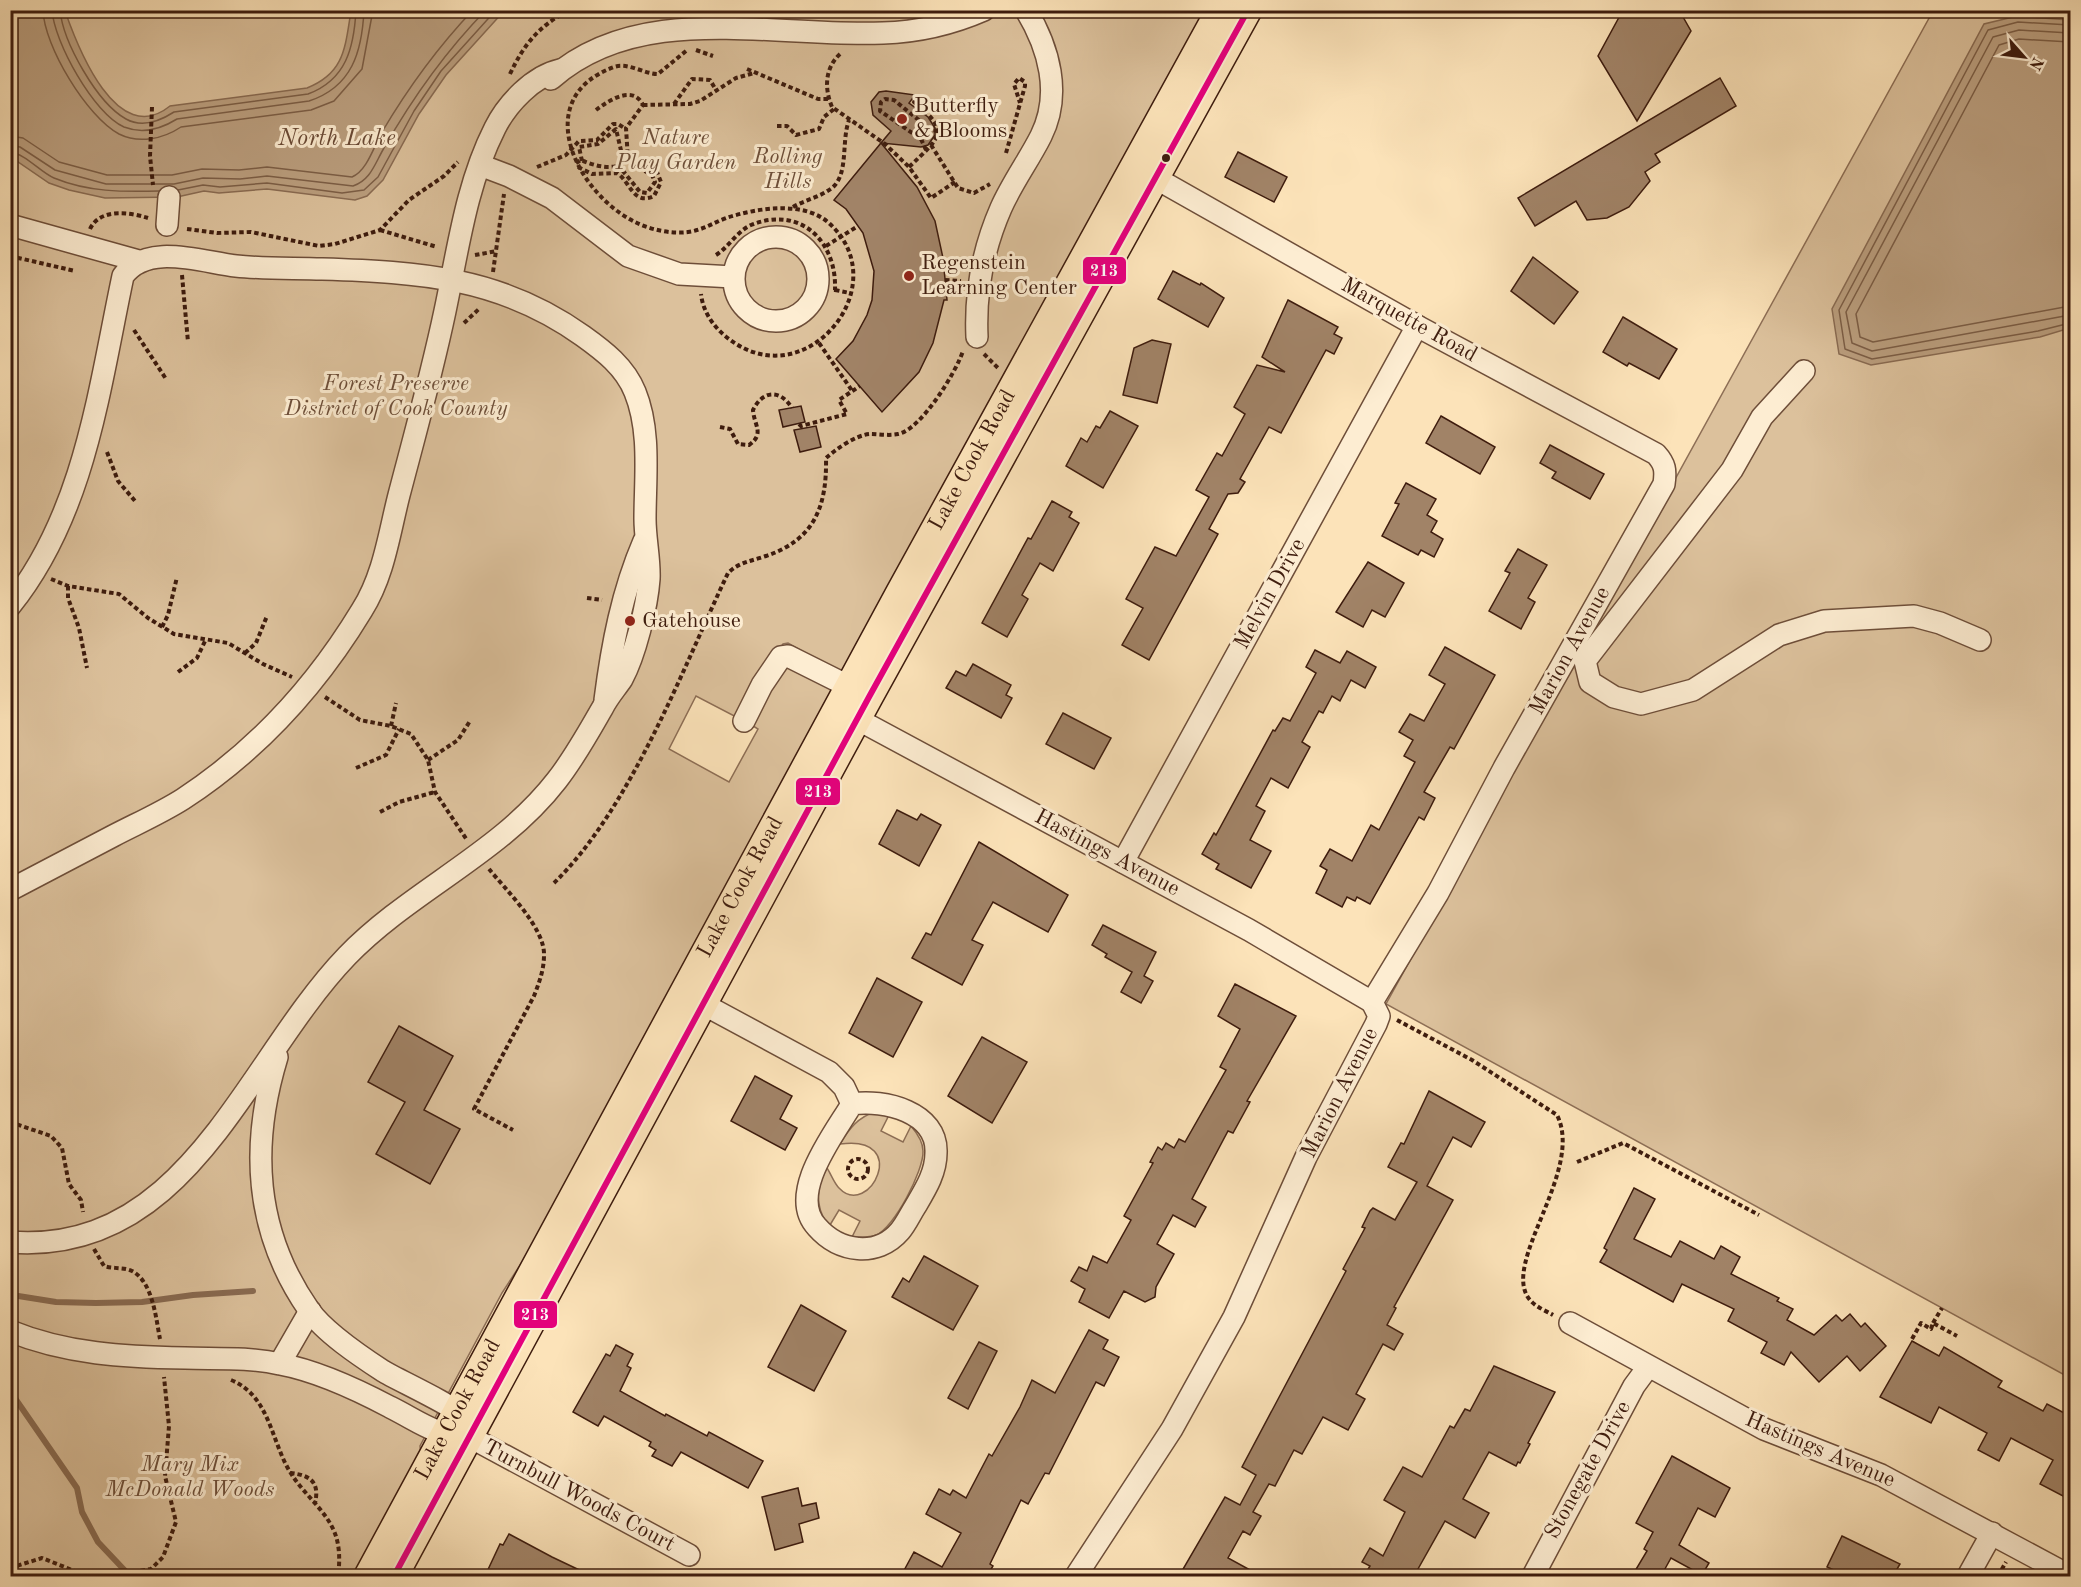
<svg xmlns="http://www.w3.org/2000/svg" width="2081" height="1587" viewBox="0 0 2081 1587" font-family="'Old Standard TT',serif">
	<rect width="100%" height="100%" fill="#fce3b9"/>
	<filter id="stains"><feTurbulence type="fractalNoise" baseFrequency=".00333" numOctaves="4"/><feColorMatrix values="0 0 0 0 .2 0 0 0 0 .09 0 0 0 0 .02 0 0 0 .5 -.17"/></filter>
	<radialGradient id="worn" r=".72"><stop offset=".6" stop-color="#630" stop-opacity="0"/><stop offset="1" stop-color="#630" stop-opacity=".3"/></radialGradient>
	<g fill="#dcc19c" stroke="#8d6e55" stroke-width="1.5">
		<path d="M11,11H1210L843,672L835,670L788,643L783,644L769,664L740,719L696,696L669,749L729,782L758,729L750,724L785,667L799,665L836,687L575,1180L502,1293L420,1446L421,1457L359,1576H11Z"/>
		<path d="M1933,11H2070V1378L1386,1004Z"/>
		<path d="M875,1112L889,1115L881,1131L903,1142L911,1126C917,1133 923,1142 923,1151C924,1170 894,1228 876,1235C869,1238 860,1237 852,1237L860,1221L839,1210L830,1225L827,1224C815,1205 816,1188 827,1168C831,1174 834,1183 839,1188C869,1220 912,1134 840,1144C849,1129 858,1117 875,1112Z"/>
	</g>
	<g fill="#bb9f7f" stroke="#896b52" stroke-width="1.5">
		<path d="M11,11H65C78,48 117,149 170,106L307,88C345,73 345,47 351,11H504L446,75L419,114L383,180L367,196L355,200L267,189L219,193L204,191L177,197L105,198L69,190L49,183L11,157Z"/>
		<path d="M2017,16L2070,20V328L2040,337L1871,365L1839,354L1832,309L1984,24Z"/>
	</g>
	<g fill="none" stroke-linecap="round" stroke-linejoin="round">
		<g stroke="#7c5e46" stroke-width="1.5">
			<path d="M43,10C44,46 87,117 119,134C139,144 163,139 181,127L311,110L334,101L362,69L373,10"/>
			<path d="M52,10C54,42 94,114 124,127C142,134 161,129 177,119L309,101C352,87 362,52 364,10"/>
			<path d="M60,10C63,42 97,103 126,119C142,128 160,121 174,112L308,94C346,80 354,48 356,10"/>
			<path d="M2070,25L2018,22L1988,30L1839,310L1845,349L1872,359L2038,331L2070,323"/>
			<path d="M2070,33L2019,30L1993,37L1846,312L1852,343L1872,351L2070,315"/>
			<path d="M2070,42L2019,39L1999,45L1856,314L1860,337L1873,342L2070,306"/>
			<path d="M10,136L23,138L59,162L107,175H172L202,169L239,170L267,167L352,177C367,171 374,146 382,132C408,88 437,48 473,10"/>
			<path d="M10,145L20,147L55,170L106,184H174L203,178L240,179L267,176L353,186C371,180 375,163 384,148C413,97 445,52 486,10"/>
			<path d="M10,152C26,154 40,172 54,178C88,192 122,192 159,191"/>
			<path d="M178,190L203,185L220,187L267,183L342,193L364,190L378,177L414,111L441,71L496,10"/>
		</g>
		<g stroke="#896b52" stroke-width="6">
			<path d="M12,1295L56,1302L96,1303L142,1302L193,1295L253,1291"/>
			<path d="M10,1391L77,1488L82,1512L98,1542L130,1576"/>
		</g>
	</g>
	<g fill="#a18367" stroke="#3e1c0e" stroke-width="1.5">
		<path d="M1623,10H1679L1691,31L1637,121L1598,56Z"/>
		<path d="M1720,78L1736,106L1655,154L1660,162L1645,172L1650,181L1629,207L1607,218L1587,220L1576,201L1535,226L1518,198Z"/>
		<path d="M886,91L915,95L909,103L928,117L935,128V135L928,145L921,147L881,143L891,131L873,115L871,102L879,92Z"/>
		<path d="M881,143L917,187L935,221L943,258L947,300H944L933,343L919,372L882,412L836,359L853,341L867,315L872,300L874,271L863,233L846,209L834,200Z"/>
		<path d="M1238,152L1287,177L1274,202L1225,177Z"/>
		<path d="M1533,257L1578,292L1554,324L1511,291Z"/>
		<path d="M1173,271L1200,285L1201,283L1224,298L1208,327L1158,299Z"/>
		<path d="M1288,300L1338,327L1334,334L1342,338L1334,354L1326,350L1281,433L1269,427L1240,479L1245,482L1238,493L1228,494L1209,529L1218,534L1149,660L1122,645L1143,608L1126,599L1155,547L1176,556L1209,497L1196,490L1217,453L1222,456L1245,414L1234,407L1257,365L1285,372L1262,357Z"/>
		<path d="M1623,317L1677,349L1659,379L1629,363L1627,366L1603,352Z"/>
		<path d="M1152,340L1171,344L1157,403L1123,395L1134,348Z"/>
		<path d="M801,406L805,422L783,427L779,410Z"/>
		<path d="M1110,411L1138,426L1103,488L1066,466L1081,438L1087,442L1096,426L1100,428Z"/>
		<path d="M1441,416L1495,447L1480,474L1426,443Z"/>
		<path d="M816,426L821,447L800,452L794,430Z"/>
		<path d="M1550,445L1604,474L1590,499L1552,478L1556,472L1540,463Z"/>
		<path d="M1406,483L1436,499L1427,515L1437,521L1431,532L1443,539L1434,557L1421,550L1418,555L1382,536L1399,504L1395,503Z"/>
		<path d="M1052,501L1072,512L1069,517L1079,523L1053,571L1040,563L1022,595L1028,599L1007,637L982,623L1028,538L1031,539Z"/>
		<path d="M1518,549L1547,565L1528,598L1535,602L1521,629L1489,611L1510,573L1505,571Z"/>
		<path d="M1368,562L1404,583L1385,617L1372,610L1363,627L1336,612Z"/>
		<path d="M1445,647L1495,675L1454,749L1450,747L1424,792L1435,798L1424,820L1419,817L1370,904L1357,897L1355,901L1347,897L1342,907L1316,893L1327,870L1320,866L1330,849L1352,861L1371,825L1379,830L1415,762L1404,756L1413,740L1399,732L1410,714L1424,721L1445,684L1429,675Z"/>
		<path d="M1315,650L1340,663L1347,651L1376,667L1365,688L1351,680L1340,701L1332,696L1323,713L1319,711L1302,742L1310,747L1288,788L1271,778L1256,806L1265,811L1250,840L1271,851L1251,888L1216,869L1219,864L1202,854L1214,833L1216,835L1273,730L1275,731L1283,718L1290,721L1316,673L1306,667Z"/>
		<path d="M973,664L1011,685L1006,695L1012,698L1001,718L946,688L956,671L966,676Z"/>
		<path d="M1063,713L1111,738L1094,769L1046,744Z"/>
		<path d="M897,810L917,820L921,814L941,825L919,866L879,844Z"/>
		<path d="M979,842L1068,895L1048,932L993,902L972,940L983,945L962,985L912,958L926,933L931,935Z"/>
		<path d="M1103,925L1156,952L1144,976L1153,981L1141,1003L1121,992L1132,972L1105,957L1107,954L1092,945Z"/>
		<path d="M877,978L922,1002L893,1057L849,1033Z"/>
		<path d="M1235,984L1296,1016L1247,1101L1250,1102L1233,1133L1228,1131L1192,1199L1206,1207L1195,1227L1173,1215L1157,1244L1174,1254L1156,1287L1155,1297L1145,1302L1124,1291L1109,1318L1079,1302L1085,1289L1071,1281L1079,1267L1087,1271L1093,1256L1107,1263L1131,1220L1124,1216L1153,1163L1150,1162L1158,1147L1162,1150L1166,1143L1174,1148L1179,1139L1185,1142L1226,1070L1220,1067L1240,1029L1218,1016Z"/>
		<path d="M399,1026L453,1056L424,1110L460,1129L430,1184L376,1154L405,1102L368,1082Z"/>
		<path d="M982,1037L1027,1062L992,1123L948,1096Z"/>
		<path d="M755,1076L792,1096L780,1119L797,1128L785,1150L731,1121Z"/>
		<path d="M1429,1091L1485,1122L1471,1147L1453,1137L1427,1186L1453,1200L1394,1307L1396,1308L1387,1325L1403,1334L1394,1350L1383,1344L1356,1394L1365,1399L1348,1430L1323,1417L1302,1454L1294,1450L1275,1486L1269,1484L1253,1512L1261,1516L1250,1535L1243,1531L1228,1558L1261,1576H1179L1225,1497L1240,1505L1256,1475L1242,1467L1346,1271L1343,1269L1365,1228L1362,1227L1370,1211L1373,1208L1395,1220L1417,1182L1388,1167L1401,1143L1404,1144Z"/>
		<path d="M1634,1188L1655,1199L1634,1239L1671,1257L1680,1241L1714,1259L1721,1246L1740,1257L1731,1274L1779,1298L1777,1301L1793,1309L1787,1320L1814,1335L1836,1315L1842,1321L1850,1314L1861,1327L1865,1323L1886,1346L1860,1371L1847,1356L1819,1382L1791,1352L1784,1365L1761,1353L1767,1342L1728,1321L1734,1309L1682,1284L1673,1302L1600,1262L1607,1250L1604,1248Z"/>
		<path d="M924,1256L978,1286L953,1330L892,1297L903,1278L909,1282Z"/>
		<path d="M801,1305L846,1331L814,1391L768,1367Z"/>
		<path d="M1089,1330L1108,1340L1103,1349L1119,1357L1104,1386L1096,1382L1049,1474L1045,1473L1028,1504L1021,1500L990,1564L993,1566L987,1576H901L914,1552L942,1567L961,1533L926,1514L939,1489L950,1495L953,1490L966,1498L989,1454L992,1456L1020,1407L1032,1380L1055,1393Z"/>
		<path d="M1912,1341L1939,1356L1944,1347L2002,1381L1998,1387L2043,1411L2047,1404L2070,1416V1482L2063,1496L2040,1484L2053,1460L2011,1438L1999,1461L1978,1450L1987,1433L1939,1407L1931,1423L1880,1397Z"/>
		<path d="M979,1342L997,1351L968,1409L948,1398Z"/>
		<path d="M616,1345L633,1354L627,1366L631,1368L620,1391L665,1416L666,1414L707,1436L709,1432L763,1461L748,1488L681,1452L672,1466L652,1456L656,1450L649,1446L651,1442L604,1416L598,1426L573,1412L606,1354L610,1356Z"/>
		<path d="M1494,1366L1555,1392L1528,1443L1530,1444L1520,1463L1518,1462L1516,1466L1489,1452L1463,1499L1489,1513L1475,1538L1445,1521L1414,1576H1364L1370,1566L1362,1562L1370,1548L1383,1556L1405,1512L1384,1500L1403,1467L1422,1477L1450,1426L1454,1428L1465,1409L1470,1411Z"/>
		<path d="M1672,1456L1730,1488L1715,1517L1698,1508L1679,1545L1709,1563L1702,1575L1671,1558L1661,1576H1632L1647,1551L1644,1549L1653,1532L1636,1523Z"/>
		<path d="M798,1488L802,1506L816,1503L819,1518L799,1524L803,1542L775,1550L762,1497Z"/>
		<path d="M509,1534L552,1557L592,1576H485L500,1544L503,1545Z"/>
		<path d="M1842,1536L1900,1564L1893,1576H1847L1827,1567Z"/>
	</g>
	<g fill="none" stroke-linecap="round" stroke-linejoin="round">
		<defs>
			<g id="minor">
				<path d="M551,79C640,0 773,38 883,33C918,32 952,24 984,10"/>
				<path d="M480,165L509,176L552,198L628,256L679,274L733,277"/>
				<path d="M10,225L139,261"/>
				<path d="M167,225L169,197"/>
				<circle cx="776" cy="279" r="42"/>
				<path d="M977,337C975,293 983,249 1001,208C1012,183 1029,160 1041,136C1062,94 1049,48 1026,10"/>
				<path d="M1804,371L1762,417L1732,470L1585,661L1590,682L1614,697L1641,704L1693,690L1779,635L1824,621L1914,616L1940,623L1980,640"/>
				<path d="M10,606C85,513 99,389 123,276C147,242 201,262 236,266C264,269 293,268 322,269C419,272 501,277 583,336C604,351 625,367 635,392C651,431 645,478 645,519C645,539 650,560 649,579C647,607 635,655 622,679C616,688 608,697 603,707C588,733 575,757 557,780C500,854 411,890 347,956C245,1062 188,1256 10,1242"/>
				<path d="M605,700C612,645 622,592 644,541"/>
				<path d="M844,712L1249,930L1372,1002"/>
				<path d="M744,721L762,685L781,657L788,656L862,693"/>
				<path d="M1123,862L1417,326"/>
				<path d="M10,890C45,872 79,854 113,836C136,824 161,813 183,799C258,750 316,686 362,610C384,575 389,534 399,495C415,434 432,373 445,311C458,250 466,185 495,128C507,104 533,76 560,70"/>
				<path d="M703,1004L829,1072L844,1087L852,1104C884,1099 938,1112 936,1153C936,1173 925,1190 915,1207C910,1215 906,1224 900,1231C877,1258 839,1252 817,1227C786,1194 835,1133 852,1104"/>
				<path d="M277,1057C250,1146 254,1231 309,1310C324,1332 360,1356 383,1371C396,1379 452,1405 458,1413C460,1416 462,1422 464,1425"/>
				<path d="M1570,1323L1764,1429L1881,1475L2070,1576"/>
				<path d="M10,1331C66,1354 125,1357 185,1358C216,1359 249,1357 280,1364C318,1371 356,1389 390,1407C422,1423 433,1435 470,1437L689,1555"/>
				<path d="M280,1363L310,1311"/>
				<path d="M1076,1576L1172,1429L1234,1317L1306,1157L1376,1024L1379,1016L1372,1002L1438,893L1504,768L1664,484C1666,470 1665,464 1656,454L1417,326L1143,171"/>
				<path d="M1533,1576L1634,1386L1648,1367"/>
				<path d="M1968,1576L1992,1533"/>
			</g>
			<g id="major">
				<path id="s1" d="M368,1576L899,594L1220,10"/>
				<path d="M394,1576L869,697L1248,10"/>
			</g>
		</defs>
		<use href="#minor" stroke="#6e4e39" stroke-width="24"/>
		<use href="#major" stroke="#3e1c0e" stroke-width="30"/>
		<g stroke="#3e1c0e" stroke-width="4" stroke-dasharray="4.5 3" stroke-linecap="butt">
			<path d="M696,50L713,56"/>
			<path d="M686,51L658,74C644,74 628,62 614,67C529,98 576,193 635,222C651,230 671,234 688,232C703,230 713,223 726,218C757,208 805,200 830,224C897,286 806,398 729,339C714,328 703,312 701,294"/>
			<path d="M840,54C825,68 824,88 832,107L885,144L909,167L931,198L955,182"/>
			<path d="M747,69L818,99H830"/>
			<path d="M510,74C524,44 539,26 569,10"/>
			<path d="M674,104L692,79L710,80L716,90"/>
			<path d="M643,105L690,104L700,101L736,78L754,73"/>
			<path d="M152,107L150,156L153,185"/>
			<path d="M596,110C608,101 633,84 643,105L626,128L628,160"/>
			<path d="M777,126H787L796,135L819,129L824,117L834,109"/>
			<path d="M931,145L958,188L974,193L990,184"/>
			<path d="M926,150L921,139L880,111L881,102L885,99L894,100L931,130L938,131"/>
			<path d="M1006,153L1025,86V82L1019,78L1014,84L1020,103"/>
			<path d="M582,161L579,147L598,144L616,129L623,159L652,175L655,182L647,193L640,192L619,166"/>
			<path d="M576,163L581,160C595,166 612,171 626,162"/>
			<path d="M537,167L566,155L579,141L597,140L613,124H618L626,129"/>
			<path d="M578,167L592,174L617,173C630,181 633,206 654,196L661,182L657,172L628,159"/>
			<path d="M909,167C939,138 952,132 914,102L918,96"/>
			<path d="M793,207C805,200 820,197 832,188C849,174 841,142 849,120"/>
			<path d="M90,229C100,208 129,212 148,218"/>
			<path d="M187,229L217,233L251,232L319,246L335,244L380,230L409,200L444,176L458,162"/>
			<path d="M380,230L437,247"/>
			<path d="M826,246L858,226"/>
			<path d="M475,255L497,251"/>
			<path d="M716,255C729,247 736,232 751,225C800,205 837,241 835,290H831"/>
			<path d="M10,256L75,271"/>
			<path d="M493,272L504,194"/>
			<path d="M182,275L188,342"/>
			<path d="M945,280L961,281"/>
			<path d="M835,290L850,293"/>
			<path d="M464,323L480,308"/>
			<path d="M134,330L166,379"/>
			<path d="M819,343L853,392"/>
			<path d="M984,354L998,368"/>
			<path d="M799,424L801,426L847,414L839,400L860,386"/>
			<path d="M720,427L730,429L738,444L749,445C765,434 754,425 753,410C763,390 780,389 792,408"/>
			<path d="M107,452L118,481L135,501"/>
			<path d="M51,579L68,586L119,594L148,618L174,634L228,643L263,664L292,677"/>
			<path d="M68,586V598L79,628L87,668"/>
			<path d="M587,598L602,600"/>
			<path d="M162,627L168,615L177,577"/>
			<path d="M245,653L256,643L267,616"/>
			<path d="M178,672L197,658L206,639"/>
			<path d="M325,697L360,720L391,726L411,734L428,760L435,792L467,840"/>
			<path d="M391,726L396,703"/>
			<path d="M428,760L458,740L470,721"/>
			<path d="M356,768L386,755L399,729"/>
			<path d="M380,812L399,802L435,792"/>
			<path d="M489,869C506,890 545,928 544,955C544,970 539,983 534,996L474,1109L513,1130"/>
			<path d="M554,883C631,808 682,670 728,573C739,562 752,561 766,556C814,540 827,507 826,458C836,449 856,435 870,434C879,434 889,436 898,434C921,430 956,372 963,351"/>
			<path d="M1397,1020L1472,1060L1557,1115C1585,1171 1499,1264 1530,1300C1536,1307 1546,1311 1553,1315"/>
			<path d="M10,1122L51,1136L62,1148L69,1184L81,1200L83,1212"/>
			<circle cx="858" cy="1169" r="10"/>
			<path d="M1577,1162L1623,1143L1759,1215"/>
			<path d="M94,1249L104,1266C113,1269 124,1267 132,1271C153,1282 156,1319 160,1339"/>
			<path d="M1933,1323L1942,1308"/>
			<path d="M1912,1339L1921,1323L1931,1329L1933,1323L1957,1336"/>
			<path d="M231,1380C271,1396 271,1444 292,1475C304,1494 325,1510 334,1531C340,1545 340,1561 338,1576"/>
			<path d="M290,1473C310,1475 320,1482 315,1503"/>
			<path d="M10,1568L42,1558L87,1576"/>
			<path d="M127,1576L133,1572L151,1569L163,1557L176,1522L165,1476L169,1426L164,1377"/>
			<path d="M1998,1576L2006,1562"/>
		</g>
		<use href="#minor" stroke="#fdedd2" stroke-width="21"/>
		<use href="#major" stroke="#fce3b9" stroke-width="27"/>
		<defs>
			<path id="bus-1" d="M394,1576L869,697L1248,10"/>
		</defs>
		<use href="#bus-1" stroke="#fdedd2" stroke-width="10"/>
		<use href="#bus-1" stroke="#e5007d" stroke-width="6"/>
	</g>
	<g fill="#8f2418" stroke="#fdedd2" stroke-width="2">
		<circle cx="902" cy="119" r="6"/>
		<circle cx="909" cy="276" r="6"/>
		<circle cx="630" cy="621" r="6"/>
	</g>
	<circle fill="#3e1c0e" stroke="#fdedd2" stroke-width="2" cx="1166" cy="158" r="5"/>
	<g text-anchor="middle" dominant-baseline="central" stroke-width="6" stroke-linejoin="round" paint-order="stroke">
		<g font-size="22" fill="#3e1c0e" stroke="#fdedd2" text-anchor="start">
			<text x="914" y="106">Butterfly<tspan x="914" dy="25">&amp; Blooms</tspan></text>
			<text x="921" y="263">Regenstein<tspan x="921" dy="25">Learning Center</tspan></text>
			<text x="642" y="621">Gatehouse</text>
		</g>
		<g font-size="22" font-style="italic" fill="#6d4e39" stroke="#fdedd2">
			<text x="676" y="138">Nature<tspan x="676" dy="25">Play Garden</tspan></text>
			<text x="788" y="157">Rolling<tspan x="788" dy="25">Hills</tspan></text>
			<text x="396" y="384">Forest Preserve<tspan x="396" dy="25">District of Cook County</tspan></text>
			<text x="190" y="1465">Mary Mix<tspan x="190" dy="25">McDonald Woods</tspan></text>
		</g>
		<g font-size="22" fill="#3e1c0e" stroke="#fdedd2">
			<text transform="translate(1409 320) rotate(29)">Marquette Road</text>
			<text stroke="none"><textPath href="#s1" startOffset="1269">Lake Cook Road</textPath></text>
			<text transform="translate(1270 594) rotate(-61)">Melvin Drive</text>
			<text transform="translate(1570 651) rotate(-61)">Marion Avenue</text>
			<text transform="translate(1107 853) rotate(28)">Hastings Avenue</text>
			<text stroke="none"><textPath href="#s1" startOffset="783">Lake Cook Road</textPath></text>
			<text transform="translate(1340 1093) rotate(-63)">Marion Avenue</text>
			<text stroke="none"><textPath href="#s1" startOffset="189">Lake Cook Road</textPath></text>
			<text transform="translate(1820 1450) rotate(23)">Hastings Avenue</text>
			<text transform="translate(1588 1470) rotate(-61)">Stonegate Drive</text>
			<text transform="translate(579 1496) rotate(28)">Turnbull Woods Court</text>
		</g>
		<g font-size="24" font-style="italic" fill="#6a4a36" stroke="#fdedd2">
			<text x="337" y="139">North Lake</text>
		</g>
	</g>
	<g stroke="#fdedd2" stroke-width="2">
		<rect x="1082" y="256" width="45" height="29" rx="6" fill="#e5007d"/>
		<rect x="795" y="777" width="46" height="29" rx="6" fill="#e5007d"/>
		<rect x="513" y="1300" width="45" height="29" rx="6" fill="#e5007d"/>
	</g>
	<g font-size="16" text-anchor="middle" font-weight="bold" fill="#fff">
		<text x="1104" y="276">213</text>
		<text x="818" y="797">213</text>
		<text x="535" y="1320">213</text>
	</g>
	<rect width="2081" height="1587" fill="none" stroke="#fce3b9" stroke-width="36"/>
	<rect x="12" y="12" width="2057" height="1563" fill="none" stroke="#3e1c0e" stroke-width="3"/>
	<rect x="18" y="18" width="2045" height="1551" fill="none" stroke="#3e1c0e" stroke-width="1.5"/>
	<g transform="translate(2024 57) rotate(118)" stroke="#fdedd2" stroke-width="4.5" paint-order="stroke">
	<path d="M0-4.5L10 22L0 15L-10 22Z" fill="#3e1c0e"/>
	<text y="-9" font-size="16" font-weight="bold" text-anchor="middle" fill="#3e1c0e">N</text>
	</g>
	<rect width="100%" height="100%" filter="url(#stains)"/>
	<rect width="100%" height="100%" fill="url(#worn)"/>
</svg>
